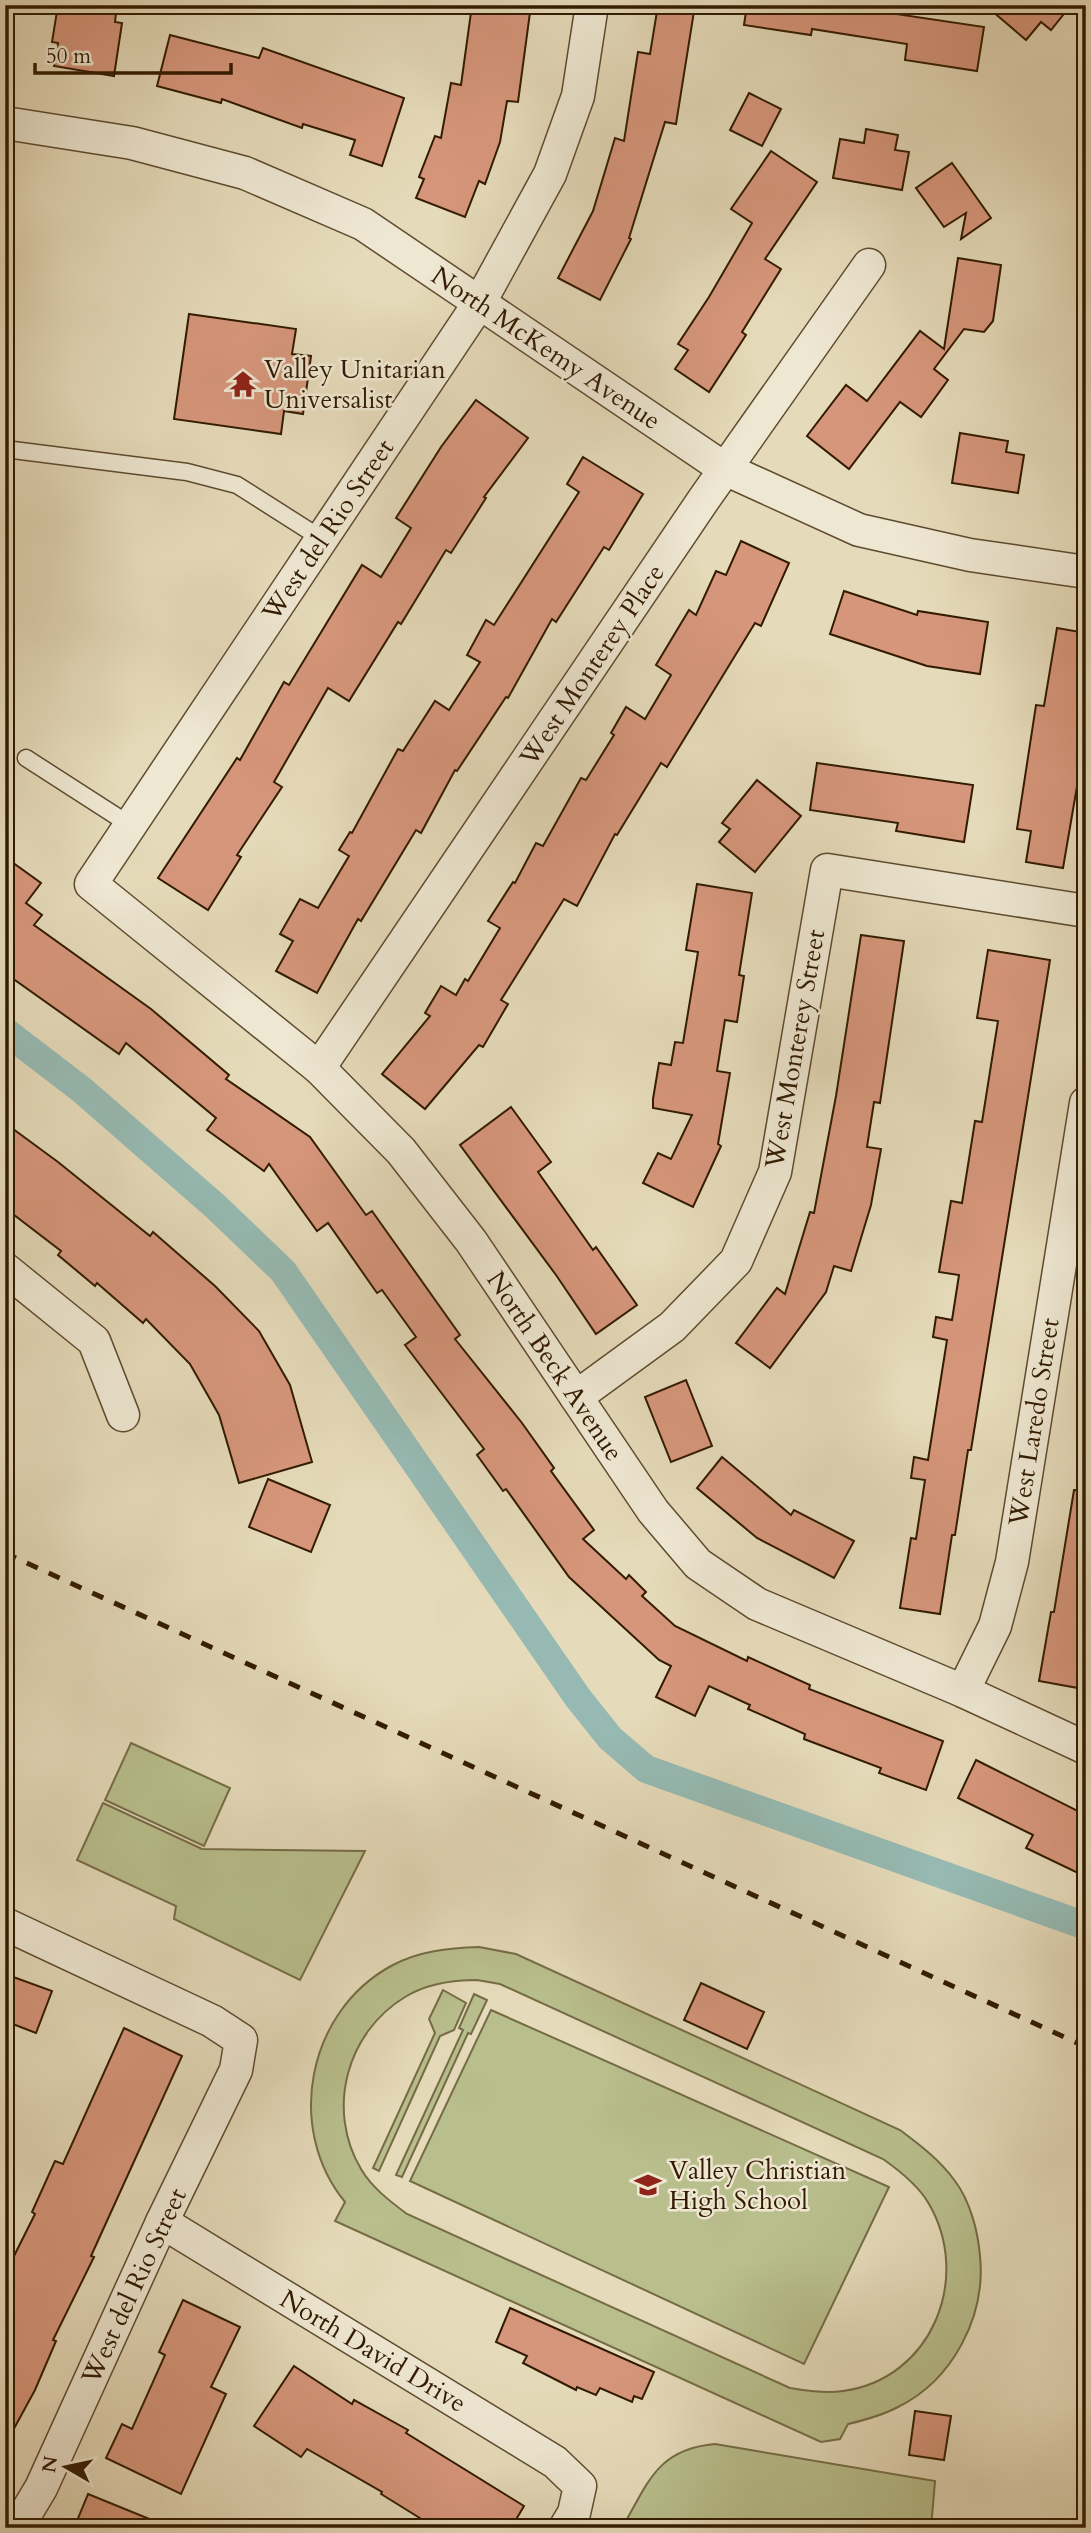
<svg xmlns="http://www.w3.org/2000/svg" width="1091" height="2533" viewBox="0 0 1091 2533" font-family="Cardo,serif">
	<rect width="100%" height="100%" fill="#e5dab9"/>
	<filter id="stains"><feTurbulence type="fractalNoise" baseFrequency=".00286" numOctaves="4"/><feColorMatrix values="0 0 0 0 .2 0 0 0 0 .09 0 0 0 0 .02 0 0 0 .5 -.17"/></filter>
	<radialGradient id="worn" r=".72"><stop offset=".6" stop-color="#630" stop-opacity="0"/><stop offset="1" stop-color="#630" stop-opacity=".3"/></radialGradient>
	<g fill="#b8be8c" stroke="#756c46" stroke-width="2" fill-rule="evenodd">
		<path d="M131,1743L230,1788L204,1846L105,1800Z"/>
		<path d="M103,1803L202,1849L365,1851L300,1980L174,1919L176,1906L77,1860Z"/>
		<path d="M479,1947L516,1954L900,2130C920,2145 940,2160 955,2181C970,2201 978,2231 980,2256C986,2316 953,2380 898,2407C883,2415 865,2420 848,2424L840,2439L821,2442L335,2221L345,2202C285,2129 307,2012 391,1966C418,1951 449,1948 479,1947ZM477,1980L500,1984L883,2159C900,2171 919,2186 929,2204C972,2278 932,2379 843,2391C826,2394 807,2391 790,2388L407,2214C391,2202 372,2188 361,2169C326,2110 346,2033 405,1997C426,1984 453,1980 477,1980Z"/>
		<path d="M443,1990L466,2003L454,2030L440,2036L379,2171L373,2168L435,2033L429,2019Z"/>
		<path d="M474,1994L487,2000L471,2034L468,2033L402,2177L396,2175L463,2030L459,2028Z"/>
		<path d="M491,2010L889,2187L804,2364L410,2181Z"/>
		<path d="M715,2444L935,2481L931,2528H622C648,2483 657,2449 715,2444Z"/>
	</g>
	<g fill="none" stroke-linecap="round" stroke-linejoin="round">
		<path stroke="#96bab3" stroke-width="28" d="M5,1031L82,1090L215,1206L283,1271L578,1698L610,1738L646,1769L1086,1926"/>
	</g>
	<g fill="#d6967b" stroke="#321b01" stroke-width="2">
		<path d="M58,5H117L115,22L122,23L114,76L54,66L58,43L52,42Z"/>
		<path d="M472,5H531L518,102L507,101L500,142L485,184L479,181L465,217L416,198L424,179L419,177L435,136L441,138L451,83L461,85Z"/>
		<path d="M658,5H695L676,124L665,122L629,238L631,239L600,300L558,278L593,211L615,138L624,141L638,52L650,54Z"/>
		<path d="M747,5H898L896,14L984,27L977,71L905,60L907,44L812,29L811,35L744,25Z"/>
		<path d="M985,5H1071L1051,30L1041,22L1026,40Z"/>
		<path d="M170,35L259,58L263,48L404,98L382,166L350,155L355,140L303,124L302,128L222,99L221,103L157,86Z"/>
		<path d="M749,93L781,109L762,146L730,130Z"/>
		<path d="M866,129L898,135L895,150L909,152L902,190L833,178L840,139L864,143Z"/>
		<path d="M771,151L817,182L765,259L781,269L742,332L746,335L709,392L675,369L688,350L678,344L709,297L752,223L731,209Z"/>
		<path d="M952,163L991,218L961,239L966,213L944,227L916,188Z"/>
		<path d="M958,258L1001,265L993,321L984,332L964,329L934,369L948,380L921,417L900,402L849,469L807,436L846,385L867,401L920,331L944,349Z"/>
		<path d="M189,314L296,329L292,354L311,356L303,414L284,411L281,434L174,419Z"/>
		<path d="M476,400L528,438L484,497L486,498L451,553L446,550L401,624L398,622L349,701L328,688L274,782L282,787L237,855L241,857L208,910L158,878L237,758L240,760L284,682L289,685L362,565L381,577L411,528L396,518L441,447Z"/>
		<path d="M960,433L1008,441L1006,452L1024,455L1018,493L952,483Z"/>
		<path d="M583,457L643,494L609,550L604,547L556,622L552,619L508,698L506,697L457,771L455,770L421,833L416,830L361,921L358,919L317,993L276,971L293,941L280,934L300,899L318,908L349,856L339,850L350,832L352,833L398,749L403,751L435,701L449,710L480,662L467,655L486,620L494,625L579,492L567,484Z"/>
		<path d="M741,541L789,563L761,626L755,623L667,767L661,763L617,835L615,834L577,906L564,899L501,1000L508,1004L483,1047L479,1045L425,1109L382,1074L430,1016L425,1013L441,986L456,995L465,979L468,981L500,928L488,921L513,882L515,883L536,843L543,846L581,778L586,780L614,735L611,733L626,707L645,719L671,675L656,665L689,610L696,615L716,571L726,575Z"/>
		<path d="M844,591L917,615L918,611L988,622L980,674L927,666L830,634Z"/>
		<path d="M1057,628L1086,633V734L1063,868L1026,862L1031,831L1017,829L1036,705L1044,706Z"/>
		<path d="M817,763L973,785L964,842L896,831L898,823L810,810Z"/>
		<path d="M757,780L801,816L755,872L719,842L730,829L722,823Z"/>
		<path d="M5,857L41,883L26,903L42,915L34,925L151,1009L229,1075L226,1079L310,1137L366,1215L372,1211L460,1335L455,1339L522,1423L554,1468L551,1471L594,1530L583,1539L626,1579L629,1575L646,1592L642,1596L675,1626L747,1661L748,1657L810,1685L809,1689L943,1741L926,1790L879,1773L881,1768L804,1739L805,1734L748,1709L750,1705L709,1686L695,1716L656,1697L671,1666L659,1660L569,1577L506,1489L503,1491L477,1455L484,1449L405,1345L416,1337L382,1290L377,1293L328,1223L317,1231L269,1164L264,1171L207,1130L216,1118L126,1043L119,1054L5,973Z"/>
		<path d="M697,884L752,893L739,975L744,976L737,1022L725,1020L717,1071L730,1073L718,1144L721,1146L693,1207L643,1183L658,1153L671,1159L692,1115L653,1108V1099L659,1063L671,1065L675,1042L683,1043L698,952L686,950Z"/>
		<path d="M861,935L904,941L880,1103L874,1102L867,1147L881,1149L871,1205L851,1271L834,1266L826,1292L770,1368L736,1343L777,1288L785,1294L810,1212L814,1213L836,1096Z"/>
		<path d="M988,950L1050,960L971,1450H968L955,1535H952L940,1614L900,1608L911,1538L916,1539L925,1480L911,1478L914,1457L928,1460L947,1340L933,1337L936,1317L952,1320L959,1275L939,1272L951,1201L962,1203L975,1121L982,1122L998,1021L977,1018Z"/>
		<path d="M511,1107L551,1162L538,1172L593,1250L596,1247L637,1305L596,1334L556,1275L460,1145Z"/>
		<path d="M5,1123L58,1162L150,1236L153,1232L215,1286L259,1331L290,1385L312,1462L239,1483L219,1415L190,1364L146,1319L143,1323L97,1283L95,1286L58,1255L61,1251L5,1208Z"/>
		<path d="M686,1380L712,1446L671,1462L645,1397Z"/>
		<path d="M722,1457L791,1515L794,1510L854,1541L834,1578L757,1538L697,1488Z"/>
		<path d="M268,1479L330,1505L311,1552L249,1527Z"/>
		<path d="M1074,1490L1086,1491V1648L1078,1688L1039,1681L1051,1612H1054Z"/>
		<path d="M976,1760L1086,1815V1862L1080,1874L1026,1848L1033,1835L958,1798Z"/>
		<path d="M5,1974L52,1991L36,2033L5,2021Z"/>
		<path d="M701,1983L764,2012L747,2049L684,2020Z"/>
		<path d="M124,2028L182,2056L91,2256L94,2257L53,2340L56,2341L35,2390L5,2445V2274L35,2214L32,2212L55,2161L63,2164Z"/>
		<path d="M183,2300L240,2327L211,2387L226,2394L181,2494L106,2458L122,2424L132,2429L165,2355L159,2352Z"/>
		<path d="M510,2308L654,2372L642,2399L634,2396L632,2402L600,2388L596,2395L577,2387L576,2390L523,2363L527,2356L496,2342Z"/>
		<path d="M294,2366L352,2404L354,2400L408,2430L406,2433L524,2506L511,2528H436L381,2494L382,2492L307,2449L301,2457L254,2426Z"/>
		<path d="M915,2411L951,2416L944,2460L909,2455Z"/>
		<path d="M88,2494L169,2527V2528H74Z"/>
	</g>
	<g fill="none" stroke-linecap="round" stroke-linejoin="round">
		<defs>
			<g id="lane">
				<path d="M5,449L187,472L237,485L322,539"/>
				<path d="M26,758L130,825"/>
			</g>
			<g id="street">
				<path d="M592,5L578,96L550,174L480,302L91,884L319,1068L401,1151L471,1241L653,1511L698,1564L757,1604L963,1691L1086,1748"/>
				<path d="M5,123L132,143L245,173L363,224L725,469L859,530L970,555L1086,572"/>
				<path d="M319,1068L704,499L869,265"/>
				<path d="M5,1269L94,1341L123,1415"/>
				<path d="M576,1397L672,1327L736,1261L775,1172L827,870L1086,911"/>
				<path d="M963,1691L995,1626L1012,1562L1086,1103"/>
				<path d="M5,1924L212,2021L241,2040L236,2070L162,2222L41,2488L17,2528"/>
				<path d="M162,2222L555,2462L580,2486L574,2513L565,2528"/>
			</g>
		</defs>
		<use href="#lane" stroke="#5f4b2f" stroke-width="19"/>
		<use href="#street" stroke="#5f4b2f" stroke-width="35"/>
		<use href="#lane" stroke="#eee7d2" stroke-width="16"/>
		<use href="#street" stroke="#eee7d2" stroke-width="32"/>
		<path stroke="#321b01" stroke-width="5" stroke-dasharray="12 12" stroke-linecap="butt" d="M5,1553L1086,2047"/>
	</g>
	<defs>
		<symbol id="temple-bare" viewBox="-9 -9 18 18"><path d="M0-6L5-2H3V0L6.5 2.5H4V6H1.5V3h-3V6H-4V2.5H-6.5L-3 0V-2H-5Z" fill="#8f2418" stroke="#eee7d2" stroke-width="2.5" paint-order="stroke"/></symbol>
		<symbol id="school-bare" viewBox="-9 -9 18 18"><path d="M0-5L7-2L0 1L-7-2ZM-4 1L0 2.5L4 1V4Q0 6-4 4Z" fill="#8f2418" stroke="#eee7d2" stroke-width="2.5" paint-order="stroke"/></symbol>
	</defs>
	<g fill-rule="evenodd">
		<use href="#temple-bare" x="224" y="365" width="38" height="38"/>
		<use href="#school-bare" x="629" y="2166" width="38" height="38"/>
	</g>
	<g text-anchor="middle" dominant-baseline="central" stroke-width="5" stroke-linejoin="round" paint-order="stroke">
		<g font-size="26" fill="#321b01" stroke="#eee7d2">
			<text transform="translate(546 348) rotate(34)">North McKemy Avenue</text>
			<text transform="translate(328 530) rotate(-56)">West del Rio Street</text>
			<text transform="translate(592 665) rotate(-56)">West Monterey Place</text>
			<text transform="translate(795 1049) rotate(-80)">West Monterey Street</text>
			<text transform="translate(555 1366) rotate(56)">North Beck Avenue</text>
			<text transform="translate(1034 1422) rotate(-81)">West Laredo Street</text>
			<text transform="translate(134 2286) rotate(-65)">West del Rio Street</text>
			<text transform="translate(373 2351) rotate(31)">North David Drive</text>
		</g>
		<g font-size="26" fill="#321b01" stroke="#eee7d2" text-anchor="start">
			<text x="264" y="369">Valley Unitarian<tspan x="264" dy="30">Universalist</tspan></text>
			<text x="669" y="2170">Valley Christian<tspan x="669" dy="30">High School</tspan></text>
		</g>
	</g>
	<rect width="1091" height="2533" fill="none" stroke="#e5dab9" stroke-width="28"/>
	<rect x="7" y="7" width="1077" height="2519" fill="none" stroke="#321b01" stroke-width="3.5"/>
	<rect x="14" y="14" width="1063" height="2505" fill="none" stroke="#321b01" stroke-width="2"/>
	<g transform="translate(66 2467) rotate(279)" stroke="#eee7d2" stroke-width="5" paint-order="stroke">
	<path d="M0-5L12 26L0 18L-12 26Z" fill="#321b01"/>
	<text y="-10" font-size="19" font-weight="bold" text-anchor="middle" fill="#321b01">N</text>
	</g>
	<path d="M35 63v10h196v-10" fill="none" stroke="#321b01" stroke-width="3.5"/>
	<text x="46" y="63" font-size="21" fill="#321b01" stroke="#eee7d2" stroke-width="5" paint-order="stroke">50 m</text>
	<rect width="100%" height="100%" filter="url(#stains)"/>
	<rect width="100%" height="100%" fill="url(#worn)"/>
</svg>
